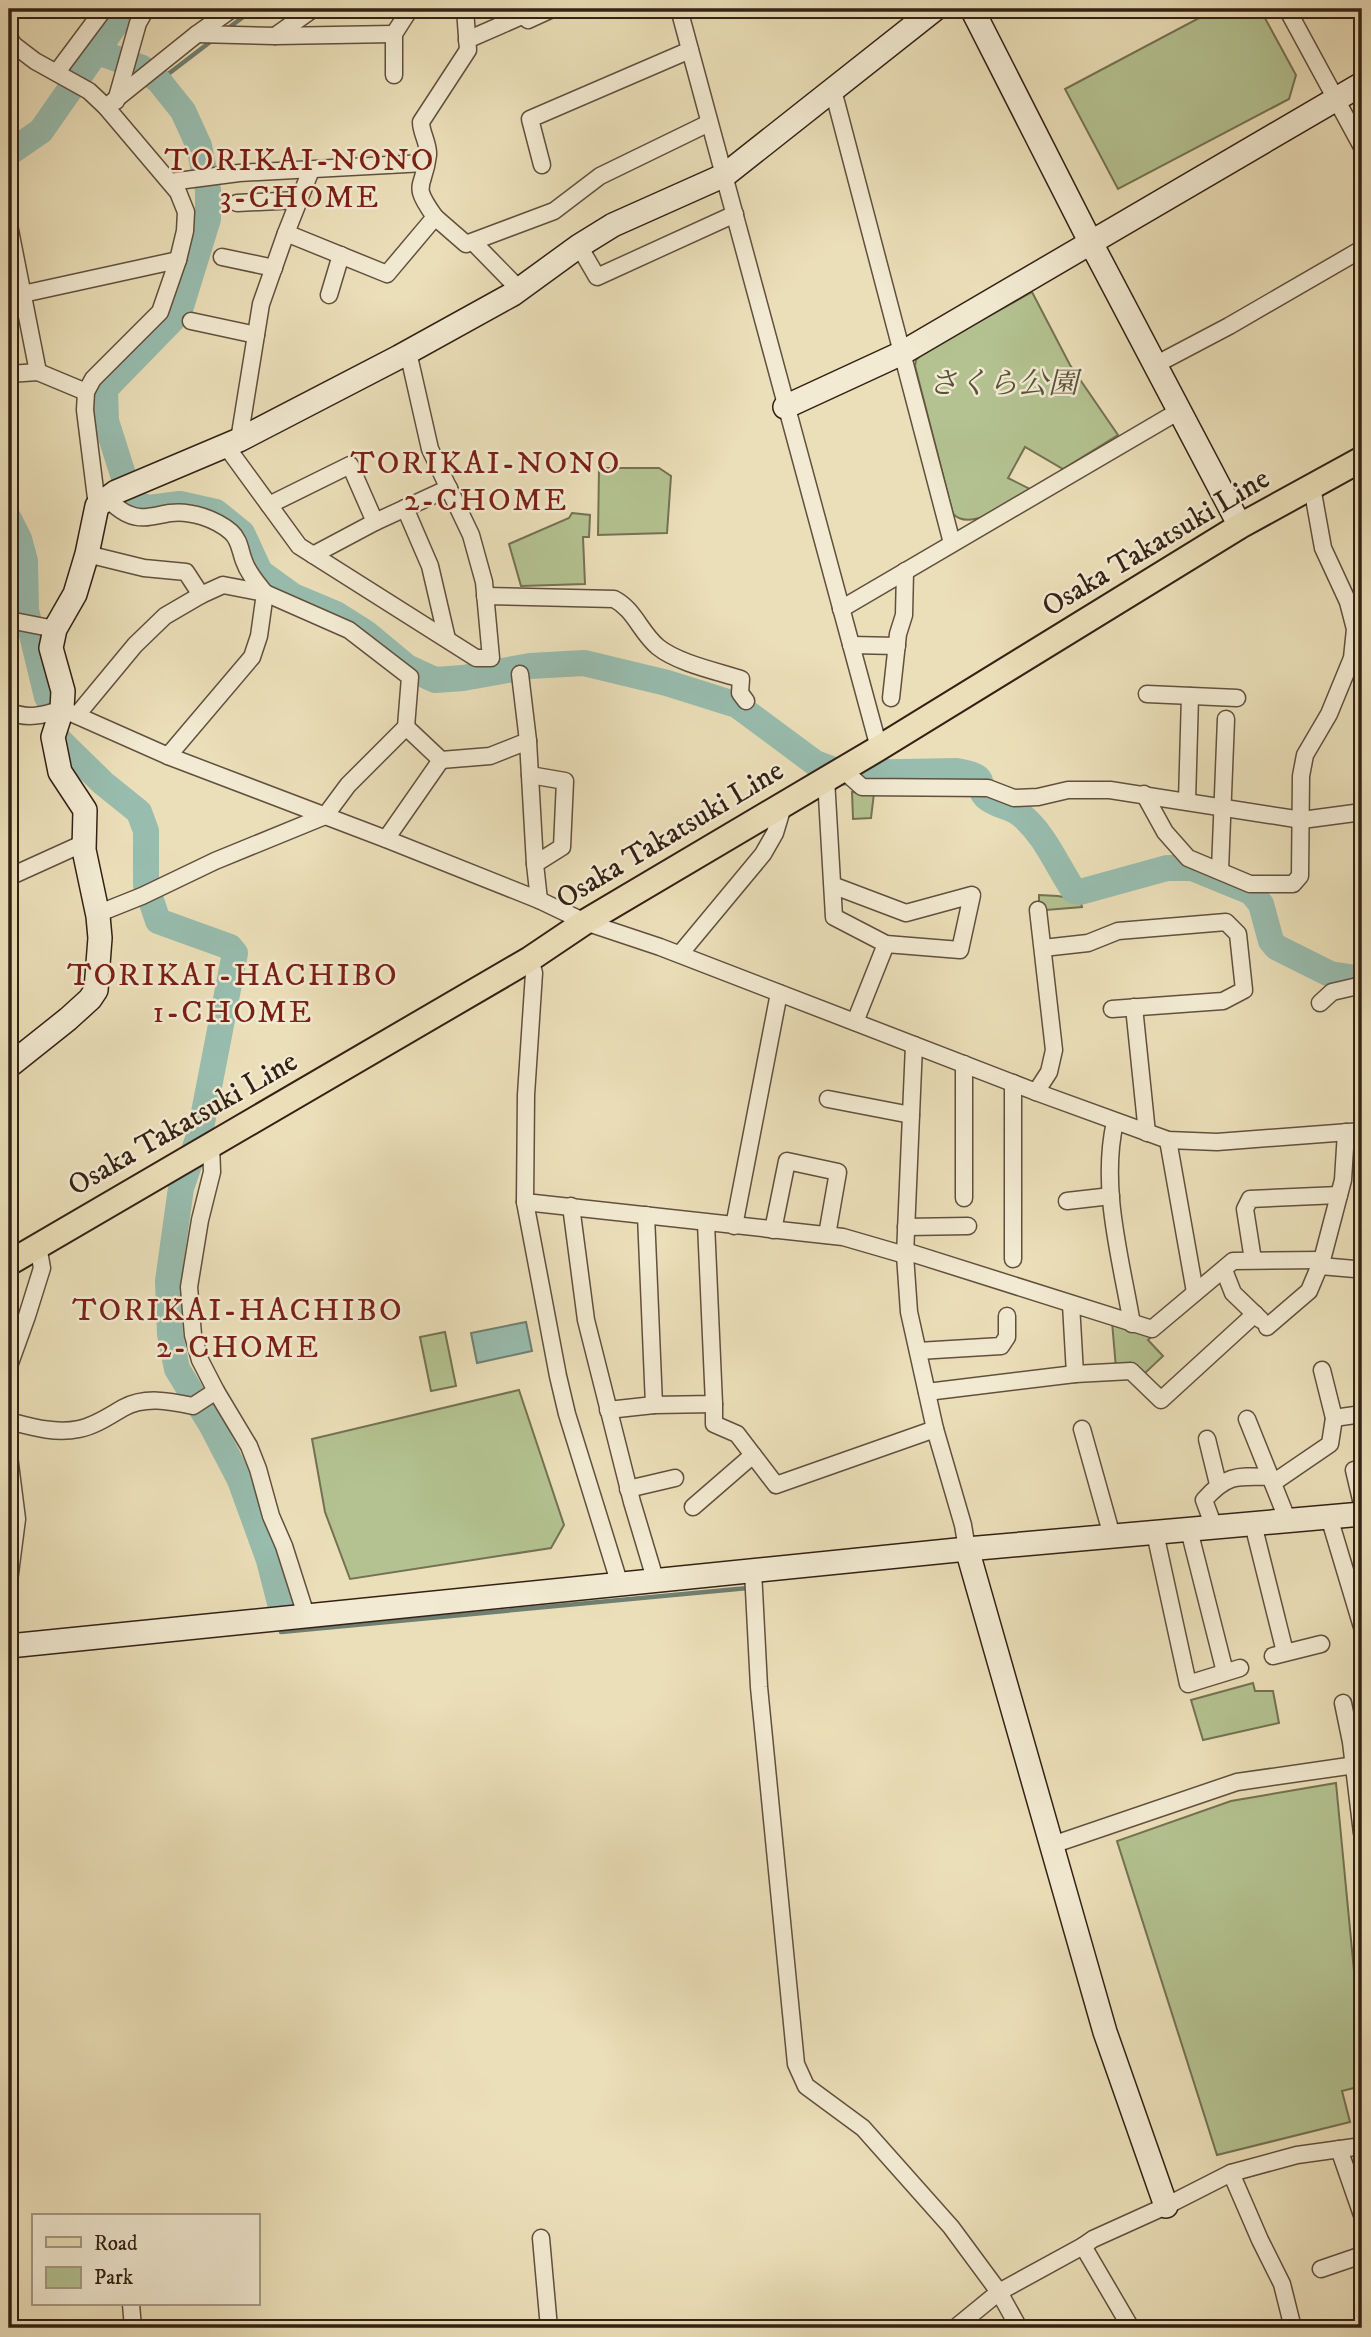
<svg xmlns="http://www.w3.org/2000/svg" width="1371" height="2337" viewBox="0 0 1371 2337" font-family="'IM FELL DW Pica','Noto Serif JP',serif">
	<rect width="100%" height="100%" fill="#ebdfb9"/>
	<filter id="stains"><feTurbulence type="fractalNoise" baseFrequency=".00286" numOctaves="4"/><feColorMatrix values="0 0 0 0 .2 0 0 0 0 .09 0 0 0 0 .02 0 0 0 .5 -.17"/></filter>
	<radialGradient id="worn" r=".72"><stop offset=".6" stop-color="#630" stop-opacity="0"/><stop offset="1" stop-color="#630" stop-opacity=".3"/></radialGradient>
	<g fill="#b4c291" stroke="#747253" stroke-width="2">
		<path d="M1216,9H1260L1296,75L1289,99L1118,189L1065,89Z"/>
		<path d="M1032,292L1070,365L1118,435L1063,469L1025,447L1008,478L1030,489C1012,500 972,533 953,514L915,366L916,360L924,352Z"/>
		<path d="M599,468H659L671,476L667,533L598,535Z"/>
		<path d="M572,513L590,515L589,537H583L585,584L521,586L509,544L569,518Z"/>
		<path d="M852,792L874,793L871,818L853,819Z"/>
		<path d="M1039,895L1058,896L1080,900L1082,907L1046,910L1045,907H1039Z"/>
		<path d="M1112,1322L1152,1336L1148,1340L1163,1356L1144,1374L1116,1368Z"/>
		<path d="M445,1332L456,1386L431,1391L420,1337Z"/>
		<path d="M519,1390L564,1525L551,1548L350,1579L325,1512L312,1439Z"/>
		<path d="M1253,1683L1255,1691H1273L1279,1723L1203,1740L1191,1700Z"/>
		<path d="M1336,1783L1354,1971L1362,2005V2086L1342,2091L1350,2122L1217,2155L1117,1841L1231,1801Z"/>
	</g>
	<path fill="#98bdaf" stroke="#707f71" stroke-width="2" d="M526,1322L532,1351L477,1363L471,1333Z"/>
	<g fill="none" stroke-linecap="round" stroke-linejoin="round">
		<g stroke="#707f71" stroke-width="4.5">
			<path d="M227,29L254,9"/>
			<path d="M159,81L214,39"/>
			<path d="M281,1627V1632L748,1588"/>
		</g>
		<g stroke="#98bdaf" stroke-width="26">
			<path d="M98,52L142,68L159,81L183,111L199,146L208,190V219L179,313L105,389L106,421L132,503L149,508L180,504L216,512L242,533L260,572L293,596L336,614L366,633L407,667L435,680L463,678L530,666L584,663L667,683L737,705L815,763L842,773L957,771C996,777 971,789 990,800C999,806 1011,807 1020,814C1045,834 1057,866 1074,891L1080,892L1167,868H1192L1251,892L1261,904L1271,941L1276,947L1330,974L1362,979"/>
			<path d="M9,153L41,131L126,9"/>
			<path d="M9,519L19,539L25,561L26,610L47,697"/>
			<path d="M58,739L103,783L139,812L146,831V885L158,921L230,947L235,953L200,1133L181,1188L168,1281L170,1334L177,1369L212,1426L240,1480L269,1560L280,1603"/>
		</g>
		<defs>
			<g id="street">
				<path d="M679,9L879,748"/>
				<path d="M1287,9L1362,147"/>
				<path d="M197,34L275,36L394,34"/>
				<path d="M275,36L313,9"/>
				<path d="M9,38L14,45L35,61L89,91L106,107L178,192L186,212L185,231L178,260L160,312L93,379L86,392L85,410L97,506"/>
				<path d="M467,40L524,15L528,20L552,9"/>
				<path d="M57,72L104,9"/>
				<path d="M394,75V34L410,9"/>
				<path d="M833,90L952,543"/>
				<path d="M116,101L138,23L146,9"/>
				<path d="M106,107L197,34L232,9"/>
				<path d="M542,165L530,119L690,50"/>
				<path d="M170,182L239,173L425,163"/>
				<path d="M237,203L299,200"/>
				<path d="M435,217L466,244L554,211L600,176L709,123"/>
				<path d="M9,225L38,372"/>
				<path d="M286,233L387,274L435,217C410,182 424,190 428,155C429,144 421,133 421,122L468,50L465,9"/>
				<path d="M473,242L519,289"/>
				<path d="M579,246L597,277L735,214"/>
				<path d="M222,257L274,268"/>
				<path d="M329,295L341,255"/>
				<path d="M9,297L178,260"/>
				<path d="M191,321L256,335"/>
				<path d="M1155,365L1229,326L1362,249"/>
				<path d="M9,374L38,372L86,392"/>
				<path d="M239,440L261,304L286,233L311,170"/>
				<path d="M226,446L299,546L476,658H491L484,582L471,535L430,449L408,352"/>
				<path d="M106,498C112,503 120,511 128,514C142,521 156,515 170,513C190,510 216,519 231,532C240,540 240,551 244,561C248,573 257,583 265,593L259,636L252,657L168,756"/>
				<path d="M269,505L350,465L375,522"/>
				<path d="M405,508L430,566L447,639"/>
				<path d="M87,554L144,568L186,572L201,595"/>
				<path d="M313,555L375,522L449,488"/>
				<path d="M9,577V580"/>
				<path d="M485,596L614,599C634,609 641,633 658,647C678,663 716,671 741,679L740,693L746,701"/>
				<path d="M841,609L1179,411"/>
				<path d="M9,620L55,629"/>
				<path d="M851,645L897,646"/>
				<path d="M520,674L528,741L535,864"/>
				<path d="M1147,694L1237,698"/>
				<path d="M891,698L898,634L904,615L905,571"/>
				<path d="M9,711C26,720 45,715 62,709L168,756L386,839L539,900L585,922L660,947L1036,1092L1168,1140L1217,1142L1362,1131"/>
				<path d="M77,715L135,645L165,616L201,595L223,585L265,593L349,630L410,677L406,727L348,785L325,816L215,861L142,896L97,914"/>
				<path d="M406,727L441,760L490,756L528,741"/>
				<path d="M842,769L862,787L988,788L1014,798L1038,797L1068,790H1110L1302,820L1362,812"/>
				<path d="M530,775L565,781L562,847L535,864L539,900"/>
				<path d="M826,779L834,917L886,944L960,950L972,895L906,913L832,885"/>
				<path d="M1144,794L1165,832L1188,858L1250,884H1293L1300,876L1301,776L1305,755L1329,714L1352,658L1355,629L1348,602L1323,548L1312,487"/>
				<path d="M1187,801L1190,696"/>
				<path d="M386,839L441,760"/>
				<path d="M1220,870L1226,719"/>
				<path d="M9,877L84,843"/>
				<path d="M1043,948L1088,943L1118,931L1226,922L1238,934L1244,990L1223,1001L1112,1009"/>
				<path d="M680,954L763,854L775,833L784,803"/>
				<path d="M530,959L534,973L526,1095L525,1202L843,1237L905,1255"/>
				<path d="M1320,1003L1332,992L1362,985"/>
				<path d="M1134,1007L1147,1133"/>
				<path d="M855,1022L886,944"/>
				<path d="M914,1045L905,1255L909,1312L935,1429L963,1525L967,1549"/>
				<path d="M964,1064V1198"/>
				<path d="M1013,1083V1259"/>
				<path d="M1036,1092L1049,1072L1054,1050L1038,910"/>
				<path d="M828,1099L911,1115"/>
				<path d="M1115,1122C1100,1188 1121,1259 1132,1324"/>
				<path d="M1168,1140L1195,1292"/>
				<path d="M211,1143L212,1172L200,1220L189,1287L193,1335L200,1360L216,1391L249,1446L258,1469L271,1516L284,1546L306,1615"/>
				<path d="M1067,1201L1111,1196"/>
				<path d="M525,1202L558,1376L567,1414L620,1585"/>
				<path d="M571,1206L586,1320L632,1502L656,1582"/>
				<path d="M646,1215L654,1405L714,1404L706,1223"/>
				<path d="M734,1226L779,993"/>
				<path d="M906,1227L968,1226"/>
				<path d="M773,1230L787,1161L838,1172L827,1235"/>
				<path d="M905,1251L1152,1329L1233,1261L1322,1260"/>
				<path d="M1253,1260L1245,1209L1250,1199L1339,1195"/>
				<path d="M1320,1266L1355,1269L1362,1267"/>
				<path d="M1224,1270L1233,1293L1261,1320"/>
				<path d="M1071,1304L1075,1374"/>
				<path d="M1267,1327L1309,1291L1322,1260L1343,1180L1346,1132"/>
				<path d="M918,1351L1001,1346L1007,1337V1316"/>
				<path d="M9,1366L27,1316L42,1268L38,1246"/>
				<path d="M927,1392L1075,1374L1131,1371L1161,1400L1255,1314"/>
				<path d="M714,1404V1424L737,1434L776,1485L935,1429"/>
				<path d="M608,1410L654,1405"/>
				<path d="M1334,1418L1362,1414"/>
				<path d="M1247,1419L1288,1521"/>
				<path d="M9,1421C32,1427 55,1434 79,1429C95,1426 109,1416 123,1408C145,1396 169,1401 193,1406L216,1391"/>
				<path d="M1082,1429L1112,1536"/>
				<path d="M1207,1439L1218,1484"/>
				<path d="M9,1456L17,1519L9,1581"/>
				<path d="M1354,1470L1362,1504"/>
				<path d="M1273,1483L1330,1444L1334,1418L1322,1370"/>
				<path d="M628,1489L675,1478"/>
				<path d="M693,1507L753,1455"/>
				<path d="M1329,1517L1362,1627"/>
				<path d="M1253,1524L1285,1652"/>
				<path d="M1214,1527L1204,1500C1227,1474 1237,1476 1270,1477"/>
				<path d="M1189,1530L1225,1672"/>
				<path d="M1155,1533L1188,1684L1240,1668"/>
				<path d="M753,1571L759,1687L796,2064L806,2086L863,2128L951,2227L999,2292L1019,2328"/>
				<path d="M1273,1656L1321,1644"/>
				<path d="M1343,1703L1351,1742L1362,1833"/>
				<path d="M1052,1845L1237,1782L1362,1764"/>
				<path d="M1339,2149L1362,2215"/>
				<path d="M1231,2173L1260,2240L1282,2284L1293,2328"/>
				<path d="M541,2238L549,2328"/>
				<path d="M1083,2246L1131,2328"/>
				<path d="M1321,2269L1362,2255"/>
				<path d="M131,2304L133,2328"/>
				<path d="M955,2328L999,2292L1083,2246L1093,2239L1166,2206L1231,2173L1297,2155L1362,2146"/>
			</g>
			<g id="secondary">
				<path d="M972,9L1091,243L1240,526"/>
				<path d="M785,407L902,353L1362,84"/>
				<path d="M9,1066L68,1019L90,999L96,990L100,938L98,916L84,850L85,810L60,772L53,737L62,709L63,691L51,648L55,629L75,594L87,554L97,506L116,492L239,440L399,357L513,294L579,246L613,225L725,175L935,9"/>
				<path d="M967,1549L1105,2032L1166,2206"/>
				<path d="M9,1646L967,1549L1362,1514"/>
			</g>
			<path id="primary" d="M9,1263L530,959L585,922L879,748L1240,526L1362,459"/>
		</defs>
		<use href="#street" stroke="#61503e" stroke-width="19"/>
		<use href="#secondary" stroke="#332115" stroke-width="26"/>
		<use href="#primary" stroke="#332115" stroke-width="28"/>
		<use href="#street" stroke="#f2ead2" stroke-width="16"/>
		<use href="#secondary" stroke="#f2ead2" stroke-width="23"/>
		<use href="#primary" stroke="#ebdfb9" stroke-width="24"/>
	</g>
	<g text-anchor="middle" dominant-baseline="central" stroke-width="5" stroke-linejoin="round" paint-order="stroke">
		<g font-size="30" font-style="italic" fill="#5a513a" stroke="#f2ead2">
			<text x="1003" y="384">さくら公園</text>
		</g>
		<g font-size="30" fill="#332115" stroke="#f2ead2">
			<text transform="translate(1156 543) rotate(-31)">Osaka Takatsuki Line</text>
			<text transform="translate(670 835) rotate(-31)">Osaka Takatsuki Line</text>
			<text transform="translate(183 1124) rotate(-30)">Osaka Takatsuki Line</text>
		</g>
		<g font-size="32" letter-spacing="2" fill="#7a1f14" stroke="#f2ead2">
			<text x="300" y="161">TORIKAI-NONO<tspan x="300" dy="37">3-CHOME</tspan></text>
			<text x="486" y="464">TORIKAI-NONO<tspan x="486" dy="37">2-CHOME</tspan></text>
			<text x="233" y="976">TORIKAI-HACHIBO<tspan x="233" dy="37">1-CHOME</tspan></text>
			<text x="238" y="1311">TORIKAI-HACHIBO<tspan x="238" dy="37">2-CHOME</tspan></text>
		</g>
	</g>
	<rect width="1371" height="2337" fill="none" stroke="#ebdfb9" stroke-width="35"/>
	<rect x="10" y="10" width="1350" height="2316" fill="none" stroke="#332115" stroke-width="3.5"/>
	<rect x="18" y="18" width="1336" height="2302" fill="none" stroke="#332115" stroke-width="2"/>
	<rect x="32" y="2214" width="228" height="91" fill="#f2ead2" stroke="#a69a86" stroke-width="2"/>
	<rect x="46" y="2237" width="35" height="10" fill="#ebdfb9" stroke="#a69a86" stroke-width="2"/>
	<text x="94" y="2250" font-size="21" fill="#332115">Road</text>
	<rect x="46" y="2267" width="35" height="21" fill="#b4c291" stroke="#a69a86" stroke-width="2"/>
	<text x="94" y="2284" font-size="21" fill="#332115">Park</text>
	<rect width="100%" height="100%" filter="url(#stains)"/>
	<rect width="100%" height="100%" fill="url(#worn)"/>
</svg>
